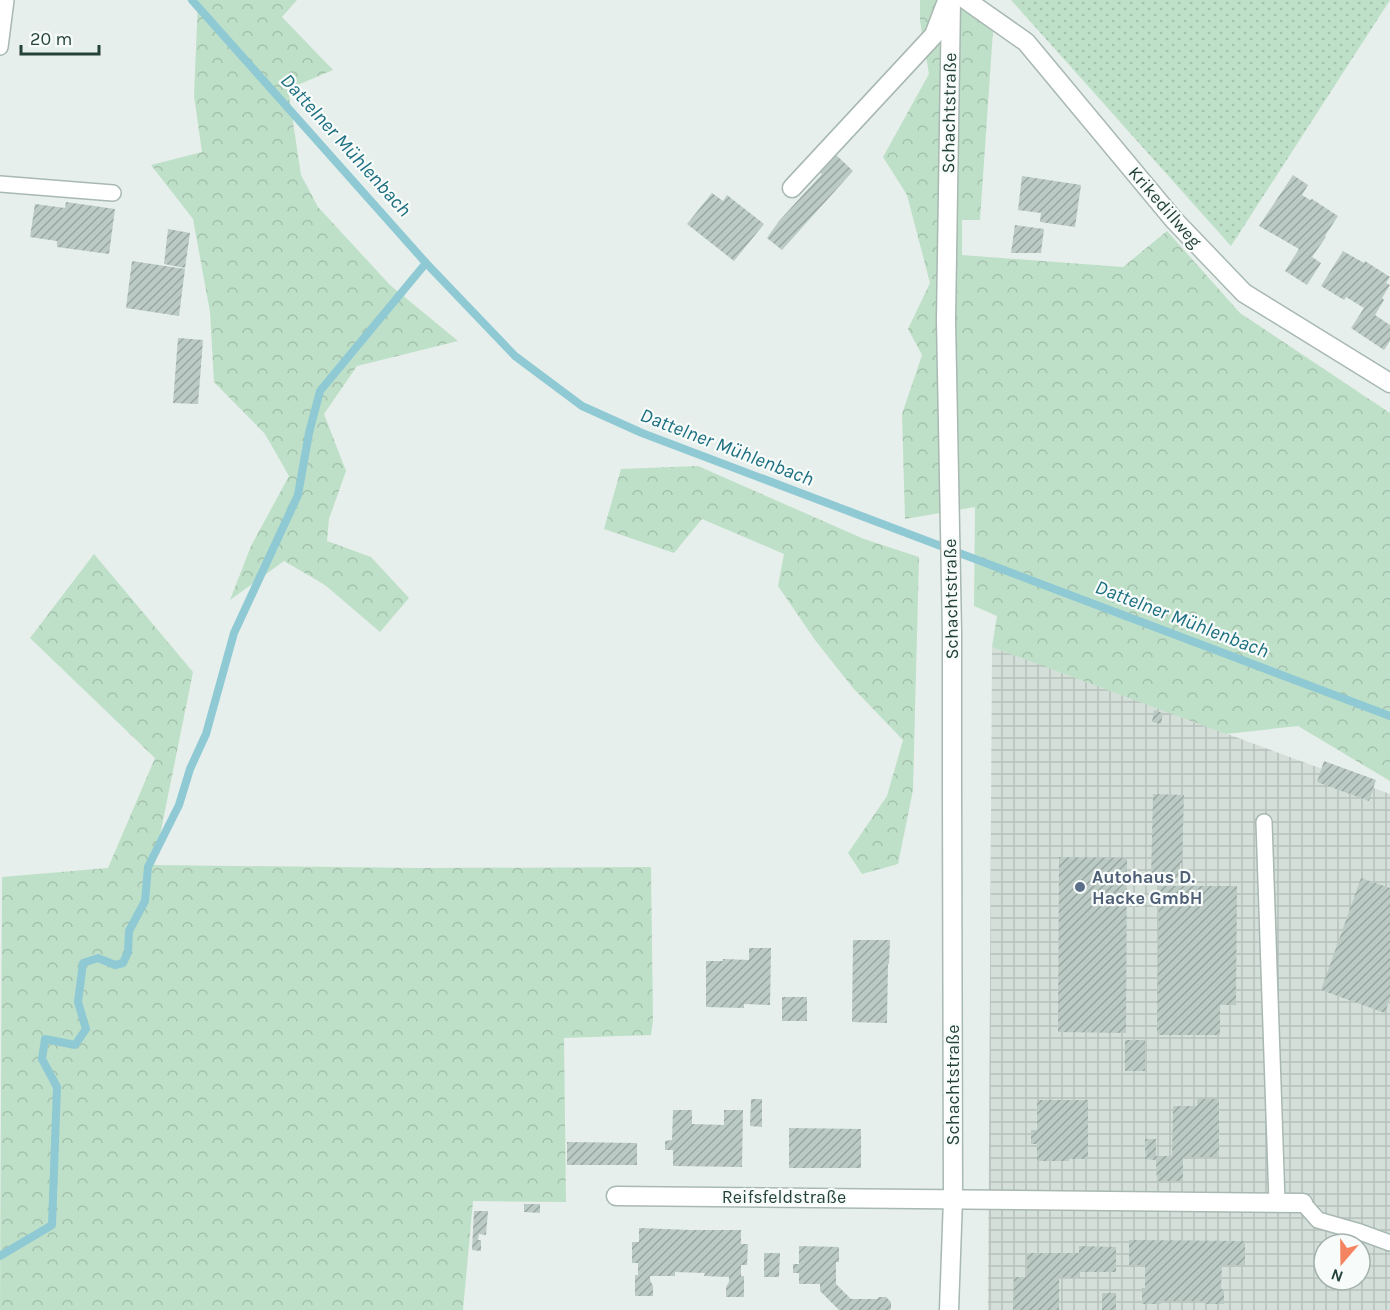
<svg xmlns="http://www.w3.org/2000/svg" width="1390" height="1310" viewBox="0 0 1390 1310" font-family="Karla,sans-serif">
	<defs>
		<pattern id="industrial-grid" width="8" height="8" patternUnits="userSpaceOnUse" patternTransform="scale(1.5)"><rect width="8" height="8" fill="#d4dfda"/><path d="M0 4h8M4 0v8" fill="none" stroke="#b6c1bc"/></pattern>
		<pattern id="grass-dots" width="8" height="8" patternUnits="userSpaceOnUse" patternTransform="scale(1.5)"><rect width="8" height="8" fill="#bfe0c8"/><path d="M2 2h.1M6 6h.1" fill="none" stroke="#a4c1ad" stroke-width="1.8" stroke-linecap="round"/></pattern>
		<pattern id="forest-crowns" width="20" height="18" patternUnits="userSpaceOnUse" patternTransform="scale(1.5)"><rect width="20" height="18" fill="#bfe0c8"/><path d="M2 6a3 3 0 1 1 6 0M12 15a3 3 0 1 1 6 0" fill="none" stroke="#a4c1ad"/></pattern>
		<pattern id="building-hatch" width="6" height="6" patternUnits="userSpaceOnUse" patternTransform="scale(1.5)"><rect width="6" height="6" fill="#bbcac4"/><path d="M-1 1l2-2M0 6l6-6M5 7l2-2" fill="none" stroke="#98a6a0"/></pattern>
	</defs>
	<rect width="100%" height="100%" fill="#e6efeb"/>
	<path fill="url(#industrial-grid)" fill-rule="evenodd" d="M992,647L1390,794V1310H988ZM1324,1244H1360V1280H1324Z"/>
	<path fill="url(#grass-dots)" d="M1011,0H1390L1231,246Z"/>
	<g fill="url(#forest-crowns)">
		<path d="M198,0H297L282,17L333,70L288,89L301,175L318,207L390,285L458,341L357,366L324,414L346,471L329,519L327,541L371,557L409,598L380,632L325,585L284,561L230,600L251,546L289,476L265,434L214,382L210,312L193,219L151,165L202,152L194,96Z"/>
		<path d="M920,0H971L993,31L980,220H962V255L1123,267L1167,231L1240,313L1390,413V781L1298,726L1226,734L992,647L997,616L974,606L975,507L905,519L902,414L922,355L908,329L930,283L907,195L883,157L929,74L920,21Z"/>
		<path d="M698,466L864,539L919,557L913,790L898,864L862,874L848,853L887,796L903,740L853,688L815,640L778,586L784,554L702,519L674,553L604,529L621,469Z"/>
		<path d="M94,554L193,672L154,865L423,868L651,867L653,1020L651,1035L564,1038L566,1202L473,1201L463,1310H0L2,877L108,868L155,758L30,638Z"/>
	</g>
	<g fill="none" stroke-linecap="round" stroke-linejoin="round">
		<g stroke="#8ec9d4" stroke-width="8">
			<path d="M192,0L426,263L515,356L582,406L642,433L1390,716"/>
			<path d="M0,1256L52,1225L57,1087L42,1059L45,1039L75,1045L86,1029L78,1002L83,963L98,958L115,965L123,963L128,952L129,931L145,901L148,867L179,805L190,769L206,734L234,633L298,495L309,433L320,391L426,263"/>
		</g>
	</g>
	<g fill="url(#building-hatch)">
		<path d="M835,154L853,171L782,250L767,238L779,221L822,174L819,172Z"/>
		<path d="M1293,175L1308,185L1302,195L1310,200L1312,199L1338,216L1325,236L1326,237L1312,257L1321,263L1307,285L1285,271L1299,249L1259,226Z"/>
		<path d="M1022,176L1081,185L1075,227L1040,222L1041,213L1018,210Z"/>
		<path d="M712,193L723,201L727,195L764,224L734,261L687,224Z"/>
		<path d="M66,202L115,209L109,254L57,247V241L30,237L35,204L65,208Z"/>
		<path d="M1015,225L1044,229L1041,253H1011Z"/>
		<path d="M168,229L190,233L185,268L164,264Z"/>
		<path d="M1343,251L1364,263L1365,261L1390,277L1386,283L1390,285L1382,298L1384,300L1375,315L1390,325V341L1384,350L1351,328L1364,308L1346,297L1344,300L1321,286Z"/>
		<path d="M132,261L185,269L179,316L126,308Z"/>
		<path d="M178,338L203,340L198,404L173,403Z"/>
		<path d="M1154,710L1163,713L1161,724L1152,722Z"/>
		<path d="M1324,761L1376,780L1369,801L1317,782Z"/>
		<path d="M1153,794L1184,795L1182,864L1180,863V878H1151Z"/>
		<path d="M1059,857L1127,858L1126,1033L1058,1032Z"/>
		<path d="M1361,878L1390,888V998L1385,1013L1321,990Z"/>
		<path d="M1159,886H1237L1236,1005H1220V1035H1157Z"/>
		<path d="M853,940H890L889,964H888L887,1023L852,1022Z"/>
		<path d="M749,948H771L770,1005L744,1004V1008L706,1007V961H723V959L749,960Z"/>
		<rect x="782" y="997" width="25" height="24"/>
		<rect x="1125" y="1040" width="20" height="31"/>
		<path d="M751,1099H762V1127L750,1126Z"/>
		<path d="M1197,1099H1219V1157H1183V1181H1157L1156,1160L1145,1159V1139H1156V1156H1172L1173,1106H1197Z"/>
		<path d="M1037,1100H1088V1159H1069V1161H1037V1144H1031V1130H1037Z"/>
		<path d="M673,1110H692V1124L724,1125V1110H743L742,1167L673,1166V1150H665V1141L672,1140Z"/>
		<path d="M789,1128L861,1129V1168H789Z"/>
		<path d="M567,1142L637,1143V1165H567Z"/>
		<path d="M524,1204H540V1213L524,1212Z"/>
		<path d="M474,1211H488L486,1235L479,1234L478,1240H481V1251L472,1250Z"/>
		<path d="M639,1228L690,1230H741V1244H748L747,1265H741V1276H744V1297H726V1287L729,1282V1277L704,1276L705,1273L675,1272V1276H650V1280L653,1286V1296H635V1275H638V1263H632V1242H639Z"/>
		<path d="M1129,1240L1245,1241V1265H1222L1221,1289H1224V1304H1205V1301H1161V1304H1142V1288H1145V1265H1129Z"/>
		<path d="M799,1246L839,1247V1262H836V1284L851,1299H877L879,1297H886L891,1302V1309L889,1310H839L820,1291V1284H799V1273H793V1264H799Z"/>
		<path d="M1079,1246L1116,1247V1272H1080V1278L1059,1277V1310H1013L1014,1277H1027V1253H1079Z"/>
		<path d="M764,1253H780L779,1277H764Z"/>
		<rect x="1102" y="1293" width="14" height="17"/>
	</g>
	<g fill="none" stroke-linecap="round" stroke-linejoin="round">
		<defs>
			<g id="service">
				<path d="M0,47L6,0"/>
				<path d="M0,184L113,193"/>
				<path d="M1264,822L1277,1202"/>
				<path d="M1303,1203L1318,1220L1360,1232L1390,1243"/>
			</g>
			<g id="minor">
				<path d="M966,0L1026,42L1174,220L1244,293L1390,383"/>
				<path d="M792,188L934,35L947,1"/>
				<path d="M616,1196L1303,1203"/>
				<path d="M949,1310L953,1199L952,785V633L946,320L951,0"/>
			</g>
		</defs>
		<use href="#service" stroke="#a8b8b2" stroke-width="18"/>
		<use href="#minor" stroke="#a8b8b2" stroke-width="21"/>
		<use href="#service" stroke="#fff" stroke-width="15"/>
		<use href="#minor" stroke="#fff" stroke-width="18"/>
	</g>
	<circle fill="#5c6f8a" stroke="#f7fbf9" stroke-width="2" cx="1080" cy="887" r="6"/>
	<g text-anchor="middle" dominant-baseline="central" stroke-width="4.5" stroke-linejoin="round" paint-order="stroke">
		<g font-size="18" fill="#24423a" stroke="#f7fbf9">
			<text transform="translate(949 113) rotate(-89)">Schachtstraße</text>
			<text transform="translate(1165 207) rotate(49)">Krikedillweg</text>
			<text transform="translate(951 599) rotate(-91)">Schachtstraße</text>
			<text transform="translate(953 1085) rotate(-90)">Schachtstraße</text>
			<text x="784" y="1197">Reifsfeldstraße</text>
		</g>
		<g font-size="18" font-weight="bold" fill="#4e5e75" stroke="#f7fbf9" text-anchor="start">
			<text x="1092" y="877">Autohaus D.<tspan x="1092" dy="21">Hacke GmbH</tspan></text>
		</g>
		<g font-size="20" font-style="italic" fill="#1c6f80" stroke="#f7fbf9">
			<text transform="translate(346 145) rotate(48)">Dattelner Mühlenbach</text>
			<text transform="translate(727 447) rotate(21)">Dattelner Mühlenbach</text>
			<text transform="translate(1182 619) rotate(21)">Dattelner Mühlenbach</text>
		</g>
	</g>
	<g transform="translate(1342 1262) rotate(200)"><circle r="28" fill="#f7fbf9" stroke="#a3b1ad" stroke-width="1.5"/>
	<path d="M0-4.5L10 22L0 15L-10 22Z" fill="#f4845f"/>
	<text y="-9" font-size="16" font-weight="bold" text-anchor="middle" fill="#24423a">N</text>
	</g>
	<path d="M21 45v9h78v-9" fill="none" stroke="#24423a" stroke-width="3"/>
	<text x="30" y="45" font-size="18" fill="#24423a" stroke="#f7fbf9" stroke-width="4.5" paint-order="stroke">20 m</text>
</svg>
